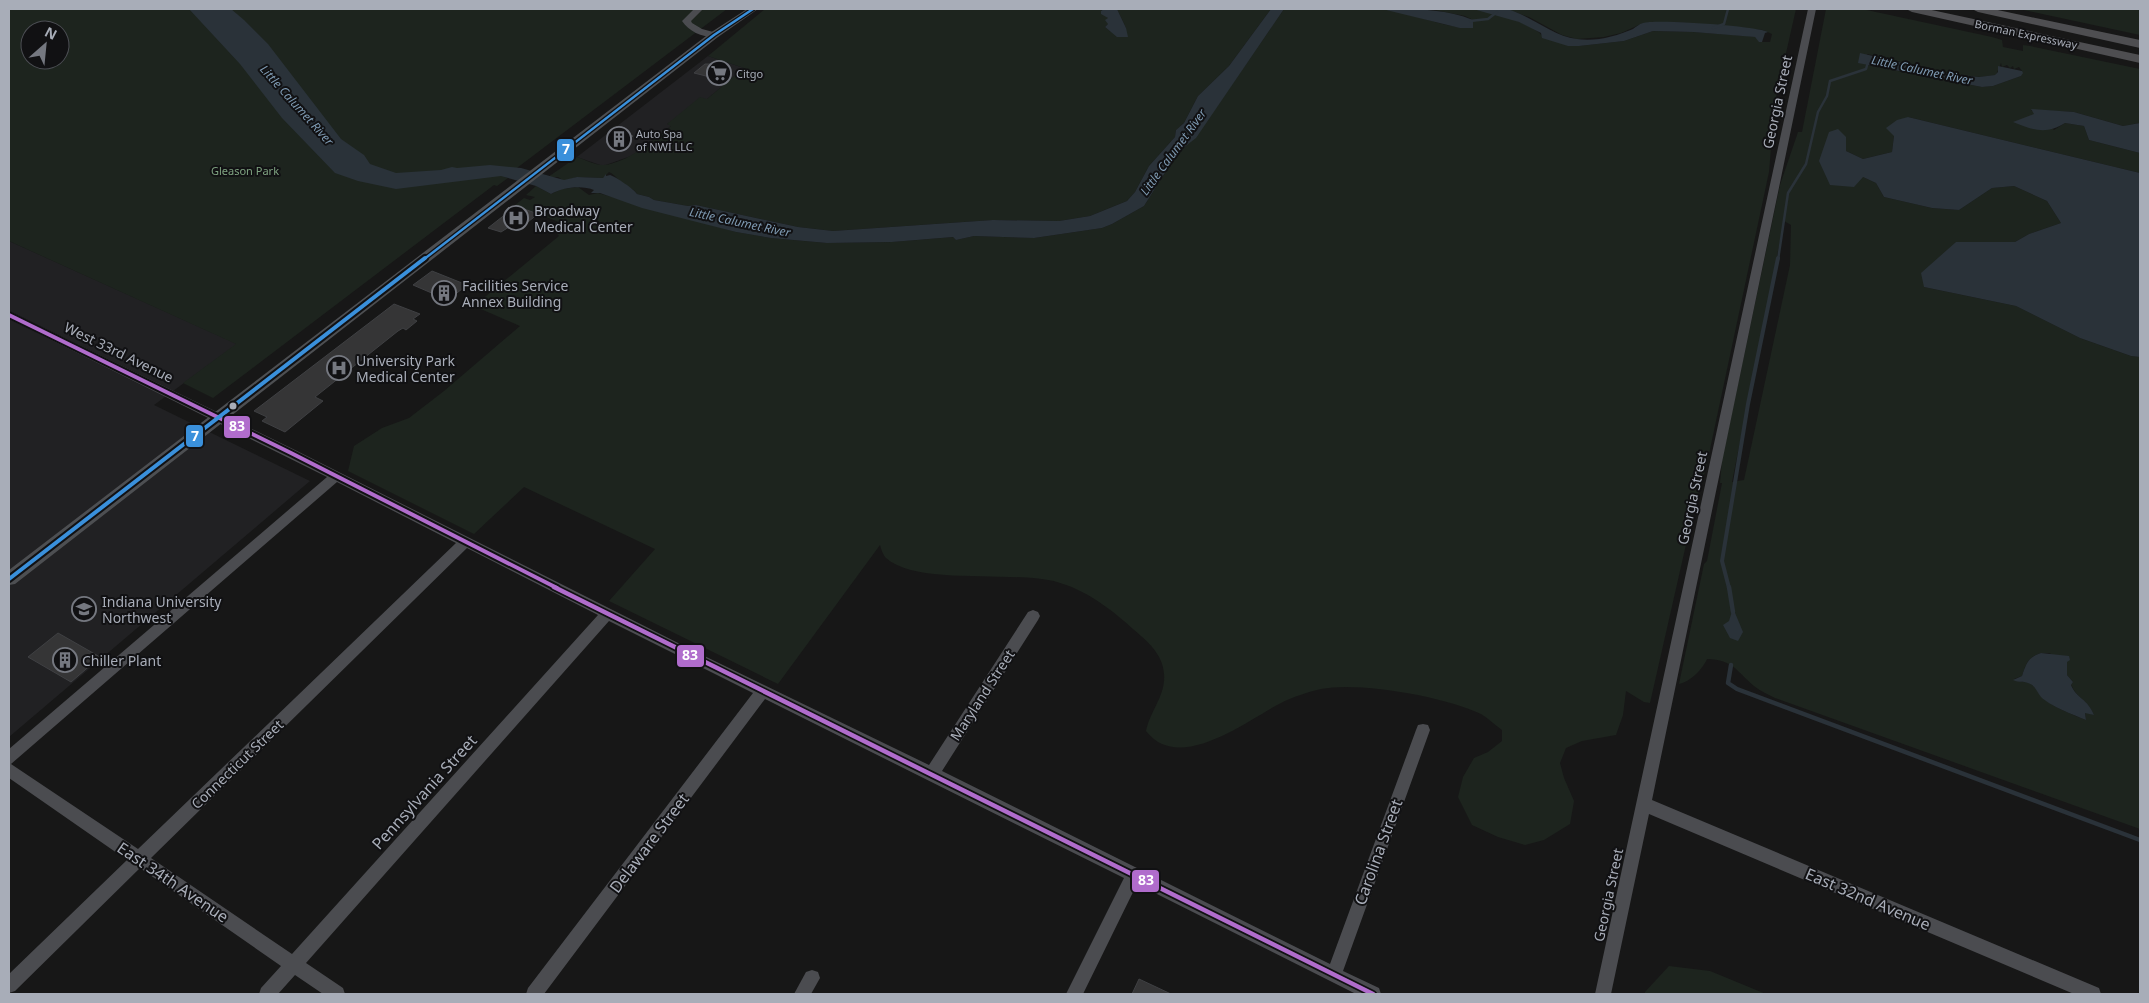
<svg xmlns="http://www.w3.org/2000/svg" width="2149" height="1003" viewBox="0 0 2149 1003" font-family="'Noto Sans',sans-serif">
	<rect width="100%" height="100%" fill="#171717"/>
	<g fill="#212123">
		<path d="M708,56L744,68L707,99L667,124L672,125L645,147L631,156L603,166L577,157Z"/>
		<path d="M9,241L237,344L154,405L310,481L9,737Z"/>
	</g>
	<g fill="#1d241e" fill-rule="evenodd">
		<path d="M9,9H727L505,177L508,178L497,186L494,185L213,398L183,383L236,344L9,241ZM30,30H60V60H30Z"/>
		<path d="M765,9H1104L1101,11L1108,18V24L1105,27L1111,32H1126V28L1117,9H1271L1229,66L1198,96L1184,123L1176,130L1175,137L1149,166L1135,192L1127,201L1090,216L1059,221L993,220L833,231L798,227L696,205L688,206L654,200L649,197L637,194C634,189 631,189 626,186C619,182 616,175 609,172L603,178L577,177L564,181L558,177H548L577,157C584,159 596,166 604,165C627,163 654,140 671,126L667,124L700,97L707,99L744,68L708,56Z"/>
		<path d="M1284,9C1316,9 1350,6 1382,9C1413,12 1441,28 1473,28V20L1465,16L1429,9C1443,9 1458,8 1472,9C1486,10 1536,24 1543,37L1579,46L1624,41L1653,31L1693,32L1747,36L1755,37L1762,42H1770L1772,34L1763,30L1677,22H1654L1641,24L1621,33L1604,37L1577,39L1562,35L1529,17L1506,9H1796L1770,124L1773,125L1769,172L1706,468L1695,505L1650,703L1644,702L1626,691L1623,715L1616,735L1582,741L1566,748L1560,763L1564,778L1574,801L1570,824L1544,840L1525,845L1498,837L1472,825L1458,797L1463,777L1474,758L1488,752L1502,741V730C1495,725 1488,718 1481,714C1447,697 1358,681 1321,689C1308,692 1292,697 1281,703C1246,721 1179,774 1146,731C1150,711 1166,695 1164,674C1163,654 1147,641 1133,629C1111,609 1086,590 1057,582C1013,570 917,586 886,558C883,555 881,549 880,545L778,684L609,601L655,549L524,487L474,534L348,471L354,446L382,428L409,418L444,391L520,326L474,306L559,236L556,232L559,222L515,205L524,198L530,200L535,197L526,195L536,186L551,194L562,189L578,187L589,195L598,193L736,232L771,238L827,243L892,242L953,237L956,240L974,236L1034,238L1102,228L1112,224L1144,206L1178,152L1195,138Z"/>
		<path d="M1826,9H1862L1992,37L2002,40L2003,47L2023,51V45L2030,46L2140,69V123L2123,126L2074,112L2031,110L2054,130L2065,123L2084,126L2089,140L2140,153V173L1908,117L1894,136L1892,152L1863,159L1846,151L1829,132L1863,177L1876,183L1884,197L1932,208L1959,210L1992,188L2014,186L2047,201L2061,223L2029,234L2015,242H1956L1924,287L2016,306L2080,338L2131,356L2140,357V829L1775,698C1768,694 1760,691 1754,686C1736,671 1734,660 1707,659C1703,669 1690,682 1679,684L1704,564L1707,561L1722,483H1720L1722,460L1780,185L1798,132H1802ZM1867,54L1955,75L1980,77L1996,75L2001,63L2002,67L2007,65L2010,68L2013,66L2014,69L2019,67L2022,71L2021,76L1993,86L1982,87L1867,65ZM1784,221L1791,225L1790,265L1744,480L1732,482ZM2041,653H2049L2067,662V675L2073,682L2071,684C2076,698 2088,700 2094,715L2085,712L2086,720C2071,714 2055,708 2043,698C2038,693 2036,686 2029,683C2024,681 2020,683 2014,679L2022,676C2026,664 2028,657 2041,653Z"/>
		<path d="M2019,9H2140V35Z"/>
		<path d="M1669,966L1710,971L1766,994H1645V992Z"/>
	</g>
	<g fill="#2a3239">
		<path d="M189,9H231L244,20L268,44L341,139L364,155L370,164L396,173L441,170L452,167L457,168L490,165L521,168L564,180L577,177L603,178L606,174V176L610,175C616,177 634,189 637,194L649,197L654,200L688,206L696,205L798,227L833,231L993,220L1059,221L1090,216L1127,201L1135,192L1149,166L1175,137L1176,130L1184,123L1198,96L1229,66L1271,9H1284L1196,138L1178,152L1144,206L1112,224L1102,228L1034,238L974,236L956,240L953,237L892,242L827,243L771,238L736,232L642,208L600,193H591L594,190C582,185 563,187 551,194L536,186L501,176L396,189L358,181L335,173L282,118L240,64Z"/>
		<path d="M1104,9H1117L1126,28L1128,37H1117L1105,27L1108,24L1105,20L1108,18L1101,14V11Z"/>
		<path d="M1382,9C1413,9 1444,8 1473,20V28H1460Z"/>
		<path d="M1473,9C1484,9 1497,7 1507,9C1532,16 1552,36 1577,39C1595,42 1617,36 1633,29C1636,27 1639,24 1643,23C1657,19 1755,26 1768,32L1765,33L1762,42H1759L1755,37L1693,32L1653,31L1624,41L1579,46H1568L1542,38L1541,33L1519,22Z"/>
		<path d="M1860,53L1955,75L1979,77L1995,75L1998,72V66L2022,71L2023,73L2021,76L1993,86L1982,87L1858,63Z"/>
		<path d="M2031,109L2074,112L2123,126L2140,123V153L2089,140L2084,126L2065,123C2046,135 2033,130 2013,122L2034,114Z"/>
		<path d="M1908,117L2140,173V357L2131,356L2080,338L2016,306L1924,287L1921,273L1956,242H2015L2029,234L2061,223L2047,201L2014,186L1992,188L1959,210L1932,208L1884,197L1876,183L1863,177L1854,187L1830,185L1819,161L1829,132L1838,129L1846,137V151L1863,159L1892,152L1894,136L1886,128L1897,120Z"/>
		<path d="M1733,608L1743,632L1738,641L1730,638L1723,625L1729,621Z"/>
		<path d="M2041,653L2069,656L2070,660L2067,662V675L2073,682L2071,685C2076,698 2088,699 2094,715L2085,713L2086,720C2074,715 2050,706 2041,697C2037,692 2035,685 2028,683C2023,681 2020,683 2013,680L2022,676C2026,664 2028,657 2041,653Z"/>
	</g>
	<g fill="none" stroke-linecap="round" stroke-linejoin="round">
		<g stroke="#2a3239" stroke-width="2.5">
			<path d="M1470,21L1488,19L1497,12"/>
			<path d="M1713,28L1724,24L1728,9"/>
			<path d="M1778,260L1788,193L1806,164L1818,112L1827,96L1830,81L1866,69L1868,62"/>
		</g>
		<path stroke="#2a3239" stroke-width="4" d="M1729,588L1722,561L1748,404L1778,258"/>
		<g stroke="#2a3239" stroke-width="4.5">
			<path d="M1729,587L1733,612"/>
			<path d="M1731,665L1728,683L1737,689L2140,840"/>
		</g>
	</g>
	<g fill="#353536" stroke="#3f4043">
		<path d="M705,64H712L730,69L718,79L694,73Z"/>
		<path d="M619,131L633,136L620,147L606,142Z"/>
		<path d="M516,206L538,214L524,225L517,222L501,232L488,228Z"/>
		<path d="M432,271L467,285L448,300L413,285Z"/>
		<path d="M394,304L420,314L413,319L417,321L406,330L403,328L398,331L315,397L323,401L285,432L262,421L267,417L254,411Z"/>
		<path d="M58,633L100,657L71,682L28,657Z"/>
		<path d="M1139,979L1171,994H1132Z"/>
	</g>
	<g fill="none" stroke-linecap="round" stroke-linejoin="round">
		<g fill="#4b4c50" fill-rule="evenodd">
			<path d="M694,9H703L691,21L692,23L702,29L717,33V37C704,38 689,32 682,21Z"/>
			<path d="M1808,9H1816L1652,800L2099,988L2101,994H2074L1649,814L1611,994H1595Z"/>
			<path d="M9,311L295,450L690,649L929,765L1028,612L1033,610L1038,612L1040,616L1038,620L942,771L1330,964L1416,730L1418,725L1423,724L1428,725L1430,730L1343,971L1379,988L1381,994H1356L1137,884L1083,994H1066L1124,878L765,699L544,994H526L528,988L753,693L609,621L306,963L343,988L345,994H323L295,975L278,994H259L261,988L281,966L140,868L15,991L9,993V974L127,860L9,778V749L327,477L9,319ZM337,482L456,543L138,849L11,764ZM467,548L598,615L292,954L151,858Z"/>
			<path d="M812,970L818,972L820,978L811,994H794L806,972Z"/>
		</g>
		<path fill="#4d4f52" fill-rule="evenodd" d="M747,9H758L718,37L15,584L9,585V570L710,33Z"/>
		<g fill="#4e4e51" fill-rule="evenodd">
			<path d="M1906,9H1927L2140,55V63L1912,12Z"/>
			<path d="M1972,9H1993L2140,40V48L1978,12Z"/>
		</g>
		<defs>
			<path id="bus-1-far1" d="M9,315L291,453L557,588"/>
			<path id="bus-1" d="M554,587L1373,994"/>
			<path id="bus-2-far1" d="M423,260L714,35L753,9"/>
			<path id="bus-2" d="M9,579L425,258"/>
		</defs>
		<use href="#bus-1-far1" stroke="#111113" stroke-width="8"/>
		<use href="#bus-1" stroke="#111113" stroke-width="8"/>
		<use href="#bus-2-far1" stroke="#111113" stroke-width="5"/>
		<use href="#bus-2" stroke="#111113" stroke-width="8"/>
		<use href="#bus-1-far1" stroke="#b06ccc" stroke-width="4"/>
		<use href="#bus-1" stroke="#b06ccc" stroke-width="4.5"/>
		<use href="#bus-2-far1" stroke="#3a90db" stroke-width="2.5"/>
		<use href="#bus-2" stroke="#3a90db" stroke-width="4"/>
	</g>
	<defs>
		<symbol id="supermarket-ring" viewBox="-11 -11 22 22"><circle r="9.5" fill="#111113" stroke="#757880" stroke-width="1.5"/><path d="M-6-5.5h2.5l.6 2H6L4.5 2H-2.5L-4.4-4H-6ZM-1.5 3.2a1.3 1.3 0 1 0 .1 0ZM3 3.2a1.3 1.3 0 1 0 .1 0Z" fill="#757880"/></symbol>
		<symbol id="building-ring" viewBox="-11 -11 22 22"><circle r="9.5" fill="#111113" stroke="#757880" stroke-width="1.5"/><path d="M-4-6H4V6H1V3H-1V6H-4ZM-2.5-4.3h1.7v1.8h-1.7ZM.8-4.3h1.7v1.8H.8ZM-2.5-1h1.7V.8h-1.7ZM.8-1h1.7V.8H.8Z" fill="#757880"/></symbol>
		<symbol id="hospital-ring" viewBox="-11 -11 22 22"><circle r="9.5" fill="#111113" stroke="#757880" stroke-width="1.5"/><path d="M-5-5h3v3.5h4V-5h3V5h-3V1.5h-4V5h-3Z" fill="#757880"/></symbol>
		<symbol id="university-ring" viewBox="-11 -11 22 22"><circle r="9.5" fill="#111113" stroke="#757880" stroke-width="1.5"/><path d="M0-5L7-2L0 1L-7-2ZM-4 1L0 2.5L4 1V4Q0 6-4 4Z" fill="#757880"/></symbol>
	</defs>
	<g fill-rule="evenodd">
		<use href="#supermarket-ring" x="705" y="59" width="28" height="28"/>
		<use href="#building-ring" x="605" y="125" width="28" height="28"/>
		<use href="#hospital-ring" x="502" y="204" width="28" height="28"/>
		<use href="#building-ring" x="430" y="279" width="28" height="28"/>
		<use href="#hospital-ring" x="325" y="354" width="28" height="28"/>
		<use href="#university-ring" x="70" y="595" width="28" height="28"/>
		<use href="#building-ring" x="51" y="646" width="28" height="28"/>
	</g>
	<circle fill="#a8adb8" stroke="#111113" stroke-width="2" cx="233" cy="406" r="4.5"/>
	<g text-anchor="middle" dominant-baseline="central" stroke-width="4" stroke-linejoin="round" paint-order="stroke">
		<g font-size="11" fill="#a8adb8" stroke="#111113">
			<text transform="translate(2026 34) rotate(12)">Borman Expressway</text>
		</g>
		<g font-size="11" fill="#a8adb8" stroke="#111113" text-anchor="start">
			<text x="736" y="73">Citgo</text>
			<text x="636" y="133">Auto Spa<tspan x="636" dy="13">of NWI LLC</tspan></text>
		</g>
		<g font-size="11" fill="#7fa381" stroke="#111113">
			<text x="245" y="170">Gleason Park</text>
		</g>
		<g font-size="12" font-style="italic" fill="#7f9bb3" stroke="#111113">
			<text transform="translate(1922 70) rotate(12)">Little Calumet River</text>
			<text transform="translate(297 105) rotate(48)">Little Calumet River</text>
			<text transform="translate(1173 152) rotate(-54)">Little Calumet River</text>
			<text transform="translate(740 222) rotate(12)">Little Calumet River</text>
		</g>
		<g font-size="14" fill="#a8adb8" stroke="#111113">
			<text transform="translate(1777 102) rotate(-78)">Georgia Street</text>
			<text transform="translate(119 352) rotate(26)">West 33rd Avenue</text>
			<text transform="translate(1692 498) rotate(-78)">Georgia Street</text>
			<text transform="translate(982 695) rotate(-57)">Maryland Street</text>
			<text transform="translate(237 764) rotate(-44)">Connecticut Street</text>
			<text transform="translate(1608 895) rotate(-78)">Georgia Street</text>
		</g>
		<g font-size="14" fill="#a8adb8" stroke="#111113" text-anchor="start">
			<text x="534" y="210">Broadway<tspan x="534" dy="16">Medical Center</tspan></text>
			<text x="462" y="285">Facilities Service<tspan x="462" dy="16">Annex Building</tspan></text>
			<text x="356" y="360">University Park<tspan x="356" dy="16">Medical Center</tspan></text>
			<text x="102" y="601">Indiana University<tspan x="102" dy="16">Northwest</tspan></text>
			<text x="82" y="660">Chiller Plant</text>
		</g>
		<g font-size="16" fill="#a8adb8" stroke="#111113">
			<text transform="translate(424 792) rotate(-48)">Pennsylvania Street</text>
			<text transform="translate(649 843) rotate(-53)">Delaware Street</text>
			<text transform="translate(1378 852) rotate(-70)">Carolina Street</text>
			<text transform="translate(173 882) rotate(34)">East 34th Avenue</text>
			<text transform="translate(1868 899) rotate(23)">East 32nd Avenue</text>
		</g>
	</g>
	<g stroke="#111113" stroke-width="2">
		<rect x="556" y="138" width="19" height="24" rx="5" fill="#3a90db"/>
		<rect x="223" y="415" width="28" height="24" rx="5" fill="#b06ccc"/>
		<rect x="185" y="424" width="19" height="24" rx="5" fill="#3a90db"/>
		<rect x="676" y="644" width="29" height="24" rx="5" fill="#b06ccc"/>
		<rect x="1131" y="869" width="29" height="24" rx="5" fill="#b06ccc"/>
	</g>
	<g font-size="14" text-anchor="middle" font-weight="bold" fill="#fff">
		<text x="566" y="154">7</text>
		<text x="237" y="431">83</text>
		<text x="195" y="441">7</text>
		<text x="690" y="660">83</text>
		<text x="1146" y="885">83</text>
	</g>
	<rect width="2149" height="1003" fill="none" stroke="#a8adb8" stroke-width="20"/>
	<g transform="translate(45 45) rotate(27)"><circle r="24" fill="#111113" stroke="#4d4f55"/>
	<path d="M0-4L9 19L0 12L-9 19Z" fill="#757880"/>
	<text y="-8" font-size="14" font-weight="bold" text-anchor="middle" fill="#a8adb8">N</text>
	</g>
</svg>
